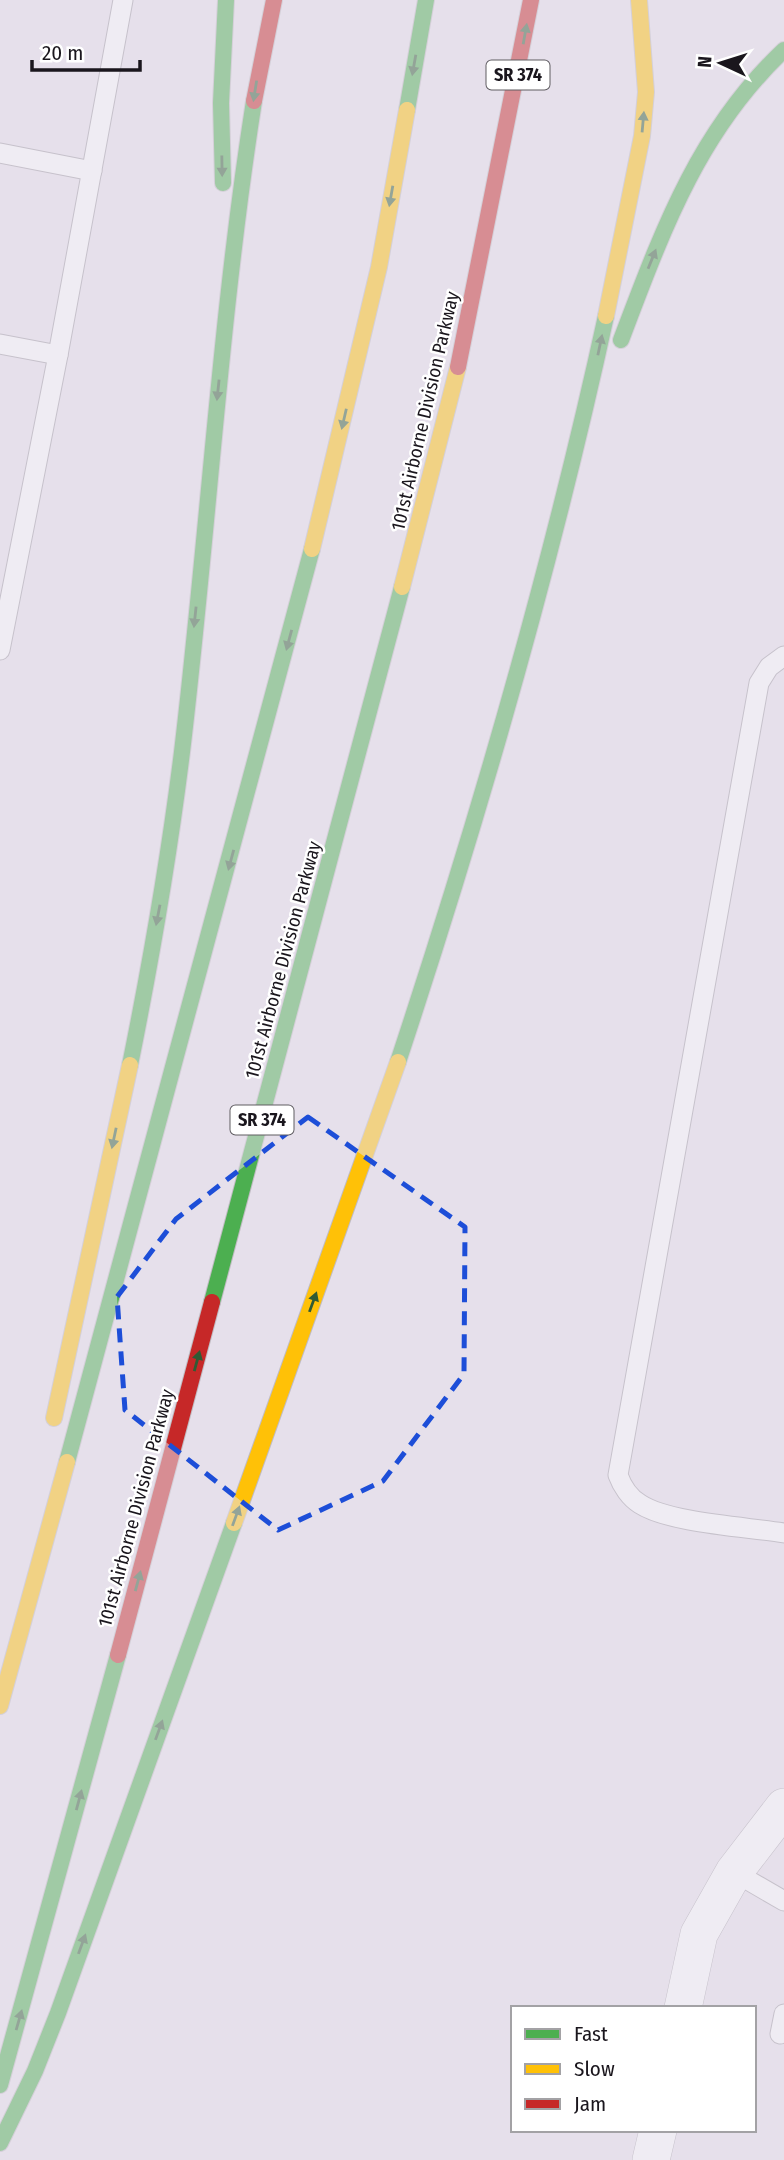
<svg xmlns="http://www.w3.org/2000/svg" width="784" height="2160" viewBox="0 0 784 2160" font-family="'Fira Sans Condensed',sans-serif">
	<rect width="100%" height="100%" fill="#e6e0eb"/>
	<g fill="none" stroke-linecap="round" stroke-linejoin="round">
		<defs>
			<g id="lane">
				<path d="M0,153L92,171"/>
				<path d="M0,344L58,355L123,0"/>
				<path d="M0,650L58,355"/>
				<path d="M784,656L769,667L759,683L618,1475C622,1486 630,1498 640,1504C669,1523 748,1527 784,1533"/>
				<path d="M734,1872L784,1901"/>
				<path d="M780,2034L784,2014"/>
			</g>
			<g id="street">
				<path d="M683,2008L699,1934L734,1872L784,1807"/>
				<path d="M651,2160L658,2130"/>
			</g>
			<g id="fast">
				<path d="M407,110L426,0"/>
				<path d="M223,183L221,103L226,0"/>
				<path d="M621,340C662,232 698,131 784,50"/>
				<path d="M398,1062C479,817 551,568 606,316"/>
				<path d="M130,1065C151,961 169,857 182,752C208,535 220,317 254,101"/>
				<path d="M212,1302L402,587"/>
				<path d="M67,1462L312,549"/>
				<path d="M0,2085L118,1655"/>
				<path d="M0,2143L35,2071L58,2013L234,1523"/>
			</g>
			<g id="slow">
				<path d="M606,316L642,136L646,92L639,0"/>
				<path d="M312,549L379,267L407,110"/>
				<path d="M402,587L458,367"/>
				<path d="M54,1418L130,1065"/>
				<path d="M234,1523L398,1062"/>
				<path d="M0,1706L67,1462"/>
			</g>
			<g id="jam">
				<path d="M254,101L274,0"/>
				<path d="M458,367L531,0"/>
				<path d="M118,1655L212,1302"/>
			</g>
		</defs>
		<use href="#lane" stroke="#a19da5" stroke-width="21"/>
		<use href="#street" stroke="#a19da5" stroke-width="38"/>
		<use href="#fast" stroke="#c0bcc2" stroke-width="18"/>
		<use href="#slow" stroke="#c0bcc2" stroke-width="18"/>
		<use href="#jam" stroke="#c0bcc2" stroke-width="18"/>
		<use href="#lane" stroke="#fbfafc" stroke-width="19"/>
		<use href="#street" stroke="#fbfafc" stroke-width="37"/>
		<use href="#fast" stroke="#4caf50" stroke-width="16"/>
		<use href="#slow" stroke="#ffc107" stroke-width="16"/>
		<use href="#jam" stroke="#c62828" stroke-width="16"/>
	</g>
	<defs><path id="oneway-solid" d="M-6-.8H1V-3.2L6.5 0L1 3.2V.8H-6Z" transform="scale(1.75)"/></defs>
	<g fill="#305b34">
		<use href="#oneway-solid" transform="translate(525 34) rotate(-80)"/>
		<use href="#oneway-solid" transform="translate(414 65) rotate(100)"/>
		<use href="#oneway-solid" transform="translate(255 91) rotate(99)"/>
		<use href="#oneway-solid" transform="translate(643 122) rotate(-85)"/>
		<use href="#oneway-solid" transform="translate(222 166) rotate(89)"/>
		<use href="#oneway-solid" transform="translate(391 196) rotate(100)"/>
		<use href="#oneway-solid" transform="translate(652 259) rotate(-68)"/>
		<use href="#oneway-solid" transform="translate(600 345) rotate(-78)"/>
		<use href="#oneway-solid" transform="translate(218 390) rotate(96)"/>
		<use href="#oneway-solid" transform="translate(344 419) rotate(103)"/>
		<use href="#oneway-solid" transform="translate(195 617) rotate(96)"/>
		<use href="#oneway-solid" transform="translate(289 640) rotate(105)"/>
		<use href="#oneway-solid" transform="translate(231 860) rotate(105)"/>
		<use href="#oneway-solid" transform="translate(158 915) rotate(101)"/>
		<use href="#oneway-solid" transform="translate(114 1138) rotate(102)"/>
		<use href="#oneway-solid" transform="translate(313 1302) rotate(-70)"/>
		<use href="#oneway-solid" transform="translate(197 1361) rotate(-75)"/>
		<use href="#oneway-solid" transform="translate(236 1516) rotate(-70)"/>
		<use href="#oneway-solid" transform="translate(138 1581) rotate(-75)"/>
		<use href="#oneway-solid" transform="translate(159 1730) rotate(-70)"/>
		<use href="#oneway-solid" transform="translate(79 1800) rotate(-75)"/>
		<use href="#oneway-solid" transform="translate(82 1944) rotate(-70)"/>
		<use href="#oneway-solid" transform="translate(19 2020) rotate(-74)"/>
	</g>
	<path d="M0 0H784V2160H0ZM308,1117L465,1227L464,1374L383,1481L278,1530L125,1410L117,1297L176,1219Z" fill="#e6e0eb" fill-opacity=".55" fill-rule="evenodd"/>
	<path fill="none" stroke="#1d4ed8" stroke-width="5" stroke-dasharray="14 9" stroke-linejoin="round" d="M308,1117L465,1227L464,1374L383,1481L278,1530L125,1410L117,1297L176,1219Z"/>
	<g text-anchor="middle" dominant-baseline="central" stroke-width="5" stroke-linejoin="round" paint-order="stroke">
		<g fill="#fff" stroke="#5f5c61" stroke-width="2">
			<rect x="486.5" y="60.5" width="63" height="29" rx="5"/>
			<rect x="230.5" y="1105.5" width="63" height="29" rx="5"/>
		</g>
		<g font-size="18" font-weight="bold" fill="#1a161d">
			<text x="518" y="75">SR 374</text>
			<text x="262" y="1120">SR 374</text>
		</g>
		<g font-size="19" fill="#1a161d" stroke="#fff">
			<text transform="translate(425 411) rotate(-77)">101st Airborne Division Parkway</text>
			<text transform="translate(283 960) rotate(-75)">101st Airborne Division Parkway</text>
			<text transform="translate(136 1508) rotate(-75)">101st Airborne Division Parkway</text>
		</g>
	</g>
	<rect x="511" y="2006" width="245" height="126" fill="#ffffff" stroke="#a3a2a5" stroke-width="2"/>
	<rect x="525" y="2029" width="35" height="10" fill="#4caf50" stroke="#a3a2a5" stroke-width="2"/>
	<text x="574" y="2041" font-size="21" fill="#1a161d">Fast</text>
	<rect x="525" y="2064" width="35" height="10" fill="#ffc107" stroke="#a3a2a5" stroke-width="2"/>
	<text x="574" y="2076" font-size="21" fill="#1a161d">Slow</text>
	<rect x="525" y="2099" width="35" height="10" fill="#c62828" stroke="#a3a2a5" stroke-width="2"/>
	<text x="574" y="2111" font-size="21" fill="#1a161d">Jam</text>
	<g transform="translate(721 63) rotate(274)" stroke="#ffffff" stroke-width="5" paint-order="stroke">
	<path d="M0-5L12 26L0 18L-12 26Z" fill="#1a161d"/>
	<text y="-10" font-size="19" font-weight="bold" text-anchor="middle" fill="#1a161d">N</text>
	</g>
	<path d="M32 60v10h108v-10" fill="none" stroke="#1a161d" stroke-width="3.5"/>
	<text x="42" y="60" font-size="21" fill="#1a161d" stroke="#ffffff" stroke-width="5" paint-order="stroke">20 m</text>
</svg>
